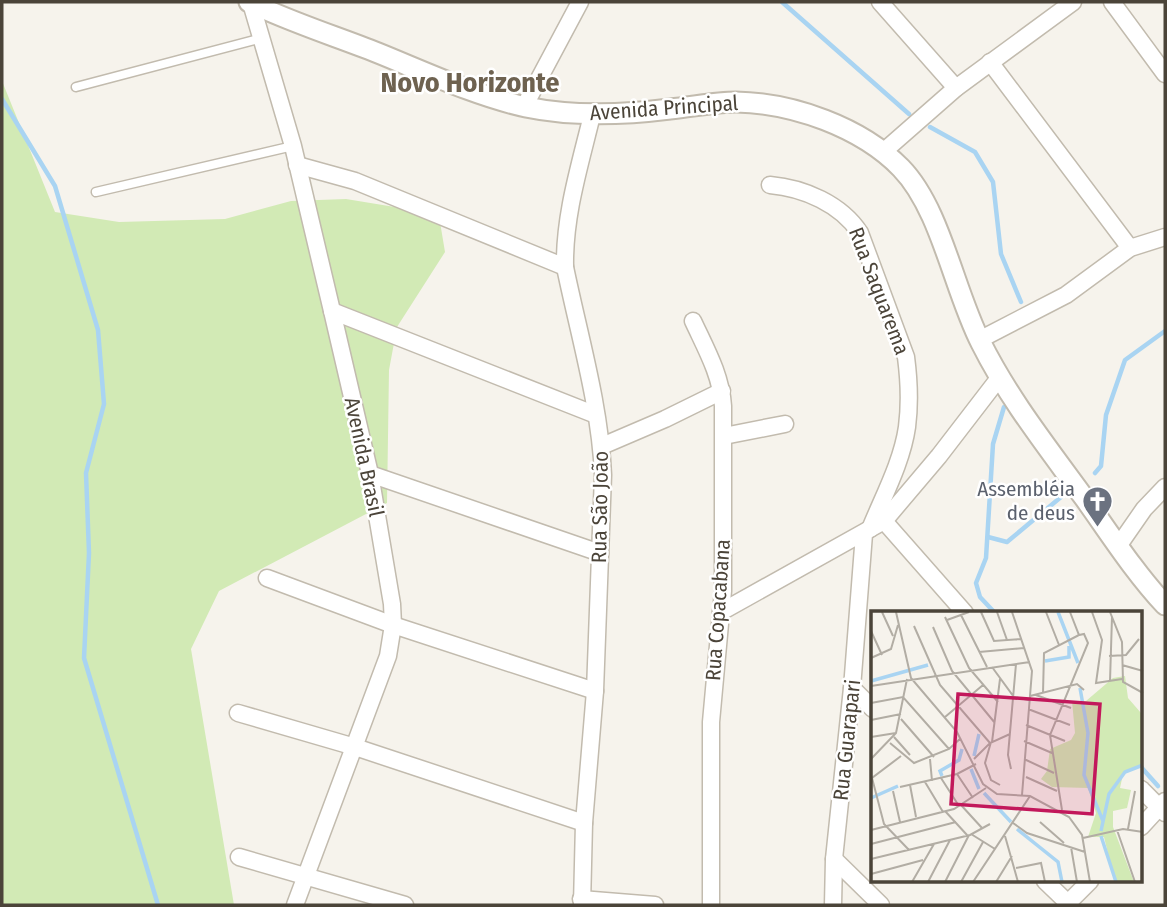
<svg xmlns="http://www.w3.org/2000/svg" width="1167" height="907" viewBox="0 0 1167 907" font-family="'Fira Sans Condensed',sans-serif">
	<rect width="100%" height="100%" fill="#f6f3ec"/>
	<path fill="#d2eab5" d="M2,81L55,212L119,222L225,219L291,201L346,199L407,209L440,222L445,252L397,327L389,370L387,503L219,591L191,649L234,905H2Z"/>
	<g fill="none" stroke-linecap="round" stroke-linejoin="round">
		<g stroke="#a9d4f2" stroke-width="4.5">
			<path d="M782,2L909,114"/>
			<path d="M2,99L55,186L98,330L104,404L86,473L89,553L84,658L158,905"/>
			<path d="M930,127L975,152L993,182L1001,254L1021,302"/>
			<path d="M1095,473L1101,466L1106,415L1125,360L1165,331"/>
			<path d="M988,537L1007,542L1067,492"/>
			<path d="M995,613L980,597L976,583L986,558L993,444L1004,407"/>
			<path d="M1141,767L1158,786"/>
		</g>
		<defs>
			<g id="service">
				<path d="M76,87L262,38"/>
				<path d="M96,192L293,146"/>
			</g>
			<g id="minor">
				<path d="M880,2L956,88"/>
				<path d="M1112,2L1165,74"/>
				<path d="M251,3L293,146L332,311L370,474L392,604L393,625L388,656L295,905"/>
				<path d="M990,62L1130,248"/>
				<path d="M524,107L580,2"/>
				<path d="M883,152L956,88L1073,2"/>
				<path d="M297,165L355,181L565,267"/>
				<path d="M770,185C804,188 841,204 860,233L906,357C909,380 910,404 907,427C902,462 883,497 870,529"/>
				<path d="M332,311L596,415"/>
				<path d="M693,321C706,349 721,375 723,406V591L711,722V905"/>
				<path d="M979,340L1066,295L1130,248L1165,237"/>
				<path d="M724,436L785,424"/>
				<path d="M602,446L665,419L722,391"/>
				<path d="M370,474L600,553"/>
				<path d="M884,521L965,613"/>
				<path d="M1119,545L1144,509L1165,487"/>
				<path d="M267,578L393,625L595,691"/>
				<path d="M721,612L884,521L939,456L999,378"/>
				<path d="M852,688L873,709"/>
				<path d="M238,713L355,747L584,823"/>
				<path d="M1141,789L1165,813"/>
				<path d="M1141,827L1165,801"/>
				<path d="M239,857L405,905"/>
				<path d="M834,859L881,905"/>
				<path d="M1045,881L1070,905"/>
				<path d="M581,899L655,905"/>
				<path d="M582,905L584,823L595,691L603,475C600,405 579,335 565,267C564,215 580,165 592,115"/>
				<path d="M833,905L834,859L852,688L864,534"/>
				<path d="M1066,905L1090,881"/>
			</g>
			<path id="tertiary" d="M249,2C290,22 335,36 378,53C425,72 476,96 526,107C574,117 622,115 670,109C692,107 714,102 736,102C793,103 861,127 901,168C941,209 954,291 981,343C1009,399 1048,448 1085,499C1110,534 1135,573 1165,605"/>
		</defs>
		<use href="#service" stroke="#c2bbae" stroke-width="11"/>
		<use href="#minor" stroke="#c2bbae" stroke-width="19"/>
		<use href="#tertiary" stroke="#c2bbae" stroke-width="23"/>
		<use href="#service" stroke="#fff" stroke-width="8"/>
		<use href="#minor" stroke="#fff" stroke-width="16"/>
		<use href="#tertiary" stroke="#fff" stroke-width="19"/>
	</g>
	<defs>
		<symbol id="church-pin" viewBox="-11 -11 22 30"><path d="M0 17L-7.5 6A9.5 9.5 0 1 1 7.5 6Z" fill="#6b7280" stroke="#fff"/><path d="M-1.2-6h2.4v3.5h3.3v2.4h-3.3V6h-2.4V-.1h-3.3v-2.4h3.3Z" fill="#fff"/></symbol>
	</defs>
	<g fill-rule="evenodd">
		<use href="#church-pin" x="1080" y="484" width="35" height="47"/>
	</g>
	<g text-anchor="middle" dominant-baseline="central" stroke-width="5" stroke-linejoin="round" paint-order="stroke">
		<g font-size="21" fill="#4b4439" stroke="#fff">
			<text transform="translate(664 108) rotate(-4)">Avenida Principal</text>
			<text transform="translate(879 291) rotate(69)">Rua Saquarema</text>
			<text transform="translate(364 457) rotate(78)">Avenida Brasil</text>
			<text transform="translate(600 507) rotate(-89)">Rua São João</text>
			<text transform="translate(718 610) rotate(-86)">Rua Copacabana</text>
			<text transform="translate(847 740) rotate(-84)">Rua Guarapari</text>
		</g>
		<g font-size="21" fill="#5b616d" stroke="#fff" text-anchor="end">
			<text x="1075" y="489">Assembléia<tspan x="1075" dy="24">de deus</tspan></text>
		</g>
		<g font-size="28" font-weight="bold" fill="#6e6250" stroke="#fff">
			<text x="470" y="82">Novo Horizonte</text>
		</g>
	</g>
	<g transform="translate(871 611)">
		<rect width="271" height="271" fill="#f6f3ec"/>
		<path d="M254,65L257,87L270,102L271,155L252,163L249,177L260,179L256,197L242,200V216L263,271H244L233,226H217L225,202L217,177L181,176L170,168L176,160L179,138L200,129L204,122L201,90H215L242,67Z" fill="#d2eab5"/>
		<path fill="none" stroke="#a9d4f2" stroke-width="3.5" d="M187,1L207,52M174,50L198,46V35M0,70L57,54M209,77L217,122L213,164L232,210M103,145L108,123M100,158L108,178M71,165L69,160L88,149L91,138M113,182L140,211M0,187L27,175M146,218L187,251L191,271M230,220L238,183L254,161L272,154M230,225L245,271"/>
		<path fill="none" stroke="#b2ada4" stroke-width="2" d="M11,1L22,25M25,1L40,67L86,121L112,173L126,183L159,185L198,206L211,224L219,271M110,1L123,30L150,28M126,1L136,29M141,1L161,60L151,184M175,1L188,34M221,1L231,29L225,72L251,68M239,1L251,31L252,71L272,82M90,4L116,56M74,6L98,57L127,91M76,9L98,1M43,15L69,74L119,132M62,16L81,60L124,112M0,20L11,44M108,41L153,37M238,45L255,44L268,28M0,47L20,38L27,14M251,54L272,60M121,56L143,86L158,89M239,70L241,6M0,75L159,51M172,82L173,42L208,24M165,84L200,97M159,85L206,73L213,79M0,92L32,86L78,138M157,98L199,114M74,106L112,74M30,108L63,146M0,109L30,103M155,114L194,130M0,126L25,122M23,126L39,144M153,130L181,142M120,131L114,152L120,169L129,174M121,131L129,68M19,132L43,152L78,138L90,127M30,145L1,167L13,213L38,239M0,148L25,122L36,68M59,148L61,170M103,148L119,132L139,123M153,148L183,162M140,158L137,144L145,53M86,163L102,187M155,166L186,180M70,167L88,195M54,171L72,201M39,174L45,206M29,176L86,163L105,153M22,180L29,211M90,194L111,217M191,199L179,124L217,32L213,23L208,24L199,1M74,200L96,224M169,211L193,232M142,212L156,222L214,241M257,218L264,180M0,219L83,198L115,177M246,219L264,271M100,223L124,238M134,225L147,271M212,227L252,218L272,221M0,233L85,211M200,236L206,271M0,248L99,224L119,213M145,257L170,252L174,271M0,263L52,249M41,271L63,233M57,271L79,229M74,271L98,224M90,271L112,231M102,271L159,185M125,271L141,245"/>
		<path fill="#c2185b" fill-opacity="0.15" stroke="#c2185b" stroke-width="3.5" d="M87,83L229,93L221,203L80,193Z"/>
		<rect width="271" height="271" fill="none" stroke="#4b4439" stroke-width="3.5"/>
	</g>
	<rect width="1167" height="907" fill="none" stroke="#4b4439" stroke-width="7"/>
</svg>
